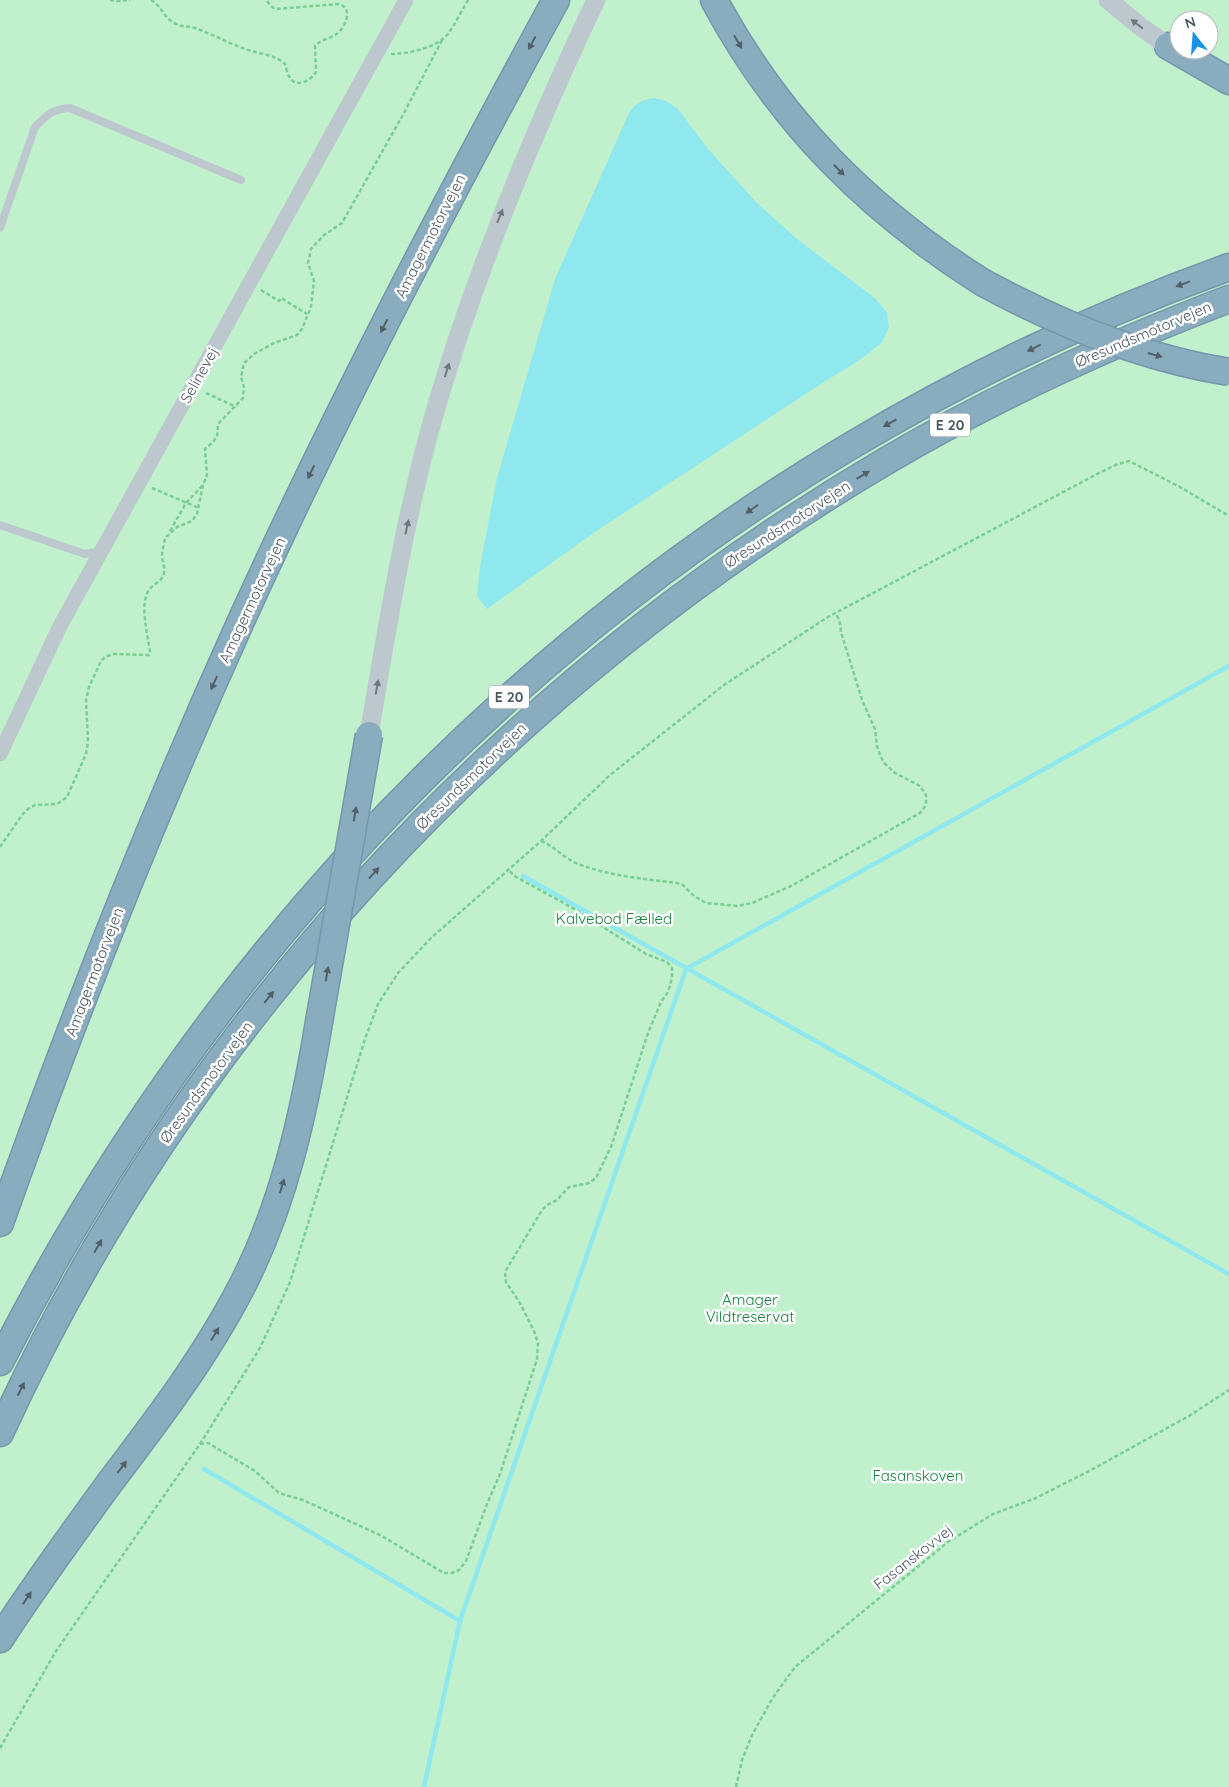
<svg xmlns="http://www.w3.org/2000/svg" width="1229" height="1787" viewBox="0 0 1229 1787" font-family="Quicksand,sans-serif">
	<rect width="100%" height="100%" fill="#f4f1f2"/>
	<path fill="#c1f0cc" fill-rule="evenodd" d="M0,0H1229V1787H0ZM1179,20H1209V50H1179Z"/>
	<path fill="#8fe8ed" d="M654,98L666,101L678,109L708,149L757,203L797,239L876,299L887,313L889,327L882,342L864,357L810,391L595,532L487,609L477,596L480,567L497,478L555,279L629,113C635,103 642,100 654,98Z"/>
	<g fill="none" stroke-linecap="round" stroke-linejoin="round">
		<g stroke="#8fe8ed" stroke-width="4.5">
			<path d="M523,876L1229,1274"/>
			<path d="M204,1469L460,1621"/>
			<path d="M424,1787L460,1621L686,969L1229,666"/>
		</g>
		<defs>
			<g id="motorway">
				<path d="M714,0C779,121 867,209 982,282"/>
				<path d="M1168,46L1229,81"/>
				<path d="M0,1223C72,1019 152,818 241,621C337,410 445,204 556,0"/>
				<path d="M0,1362C256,856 694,459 1229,267"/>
				<path d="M0,1433C186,1026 503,687 886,461C996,396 1111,344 1229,299"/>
				<path d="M0,1639C35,1585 73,1533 111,1481C158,1419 206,1356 242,1286C284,1204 304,1113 319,1022"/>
			</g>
		</defs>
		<use href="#motorway" stroke="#7597ab" stroke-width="29"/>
		<g stroke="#79ce97" stroke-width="2.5" stroke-dasharray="4 2.5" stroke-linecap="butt">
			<path d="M110,0L117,1L130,0"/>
			<path d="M151,0C162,6 164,19 176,24C182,27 188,26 195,28C212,34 228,43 245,49C259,54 274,54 285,64C286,67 287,73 289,76C295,89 311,81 316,72L315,46C322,38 333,39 340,31C347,23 352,8 339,4L276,9L272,7L266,0"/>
			<path d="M391,54C407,54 436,48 447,35C455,25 461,11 468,0"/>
			<path d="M261,290L279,301L281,298L307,314"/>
			<path d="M206,393L236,407"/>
			<path d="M152,488L199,508"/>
			<path d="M170,531L186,503L203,485"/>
			<path d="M541,841C556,847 565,860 581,865C611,876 645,879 677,883L683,885L694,896L706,903L738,906L752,903L791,886L920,813L926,805V795L920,786L895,773L884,763L880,755L877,746L875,729L862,700L841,632L840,623L836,613"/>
			<path d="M0,847L22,815L28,809L35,805L57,804L67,797L86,754L88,742L86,700L89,687L101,661L105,657L113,654L149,655L150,652C148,635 139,605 149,590C154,583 162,582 164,573C165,567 163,563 162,557C162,551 164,544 165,538L177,527L192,521L197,514L203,485L207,475L205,449L213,442L217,436L218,424L243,398L244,387L241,377L244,363L254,354L274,343L297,335L302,329L311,307L314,281L308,263L311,249L324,235L342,223L404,113L442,40"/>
			<path d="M200,1444L208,1443L255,1471L279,1493L303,1500L380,1535L444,1573H452L459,1570L466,1561L487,1504L500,1474L537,1359L538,1343L534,1331L520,1303L506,1282L505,1272L542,1210L547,1205L557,1200L569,1187L589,1183L596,1178L611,1147L648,1033L661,1002L668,992L672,978V968L667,962L646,954L571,907L516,877L507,869"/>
			<path d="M0,1748L56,1651L200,1444L260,1348L290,1282L365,1039L378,1004L398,973L431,938L541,841L610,775L724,685L828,617L1099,473L1118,464L1129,461L1180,487L1229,516"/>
			<path d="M736,1787L742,1760L752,1735L772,1699L795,1667L948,1542L993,1514L1036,1498L1091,1470L1189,1416L1229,1390"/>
		</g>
		<g stroke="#bdc8ce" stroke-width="8">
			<path d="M0,228L35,127C47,115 52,109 70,108L241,180"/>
			<path d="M0,525L85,554L101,551"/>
		</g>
		<path stroke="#bdc8ce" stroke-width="15" d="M0,754L60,626L406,0"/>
		<g stroke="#bdc8ce" stroke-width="19">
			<path d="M1108,0L1141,27L1168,46"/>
			<path d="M369,735C387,628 404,520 434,415C475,272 532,135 596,0"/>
		</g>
		<use href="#motorway" stroke="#8aacbf" stroke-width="26"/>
		<defs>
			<g id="motorway-bridge">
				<path d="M982,282C1059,324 1141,358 1229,372"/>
				<path d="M319,1022L369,735"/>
			</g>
		</defs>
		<use href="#motorway-bridge" stroke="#7597ab" stroke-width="29" stroke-linecap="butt"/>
		<use href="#motorway-bridge" stroke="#8aacbf" stroke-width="26"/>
	</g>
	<defs><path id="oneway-solid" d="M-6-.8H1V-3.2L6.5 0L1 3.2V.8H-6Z" transform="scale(1.25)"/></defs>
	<g fill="#6c7a80">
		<use href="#oneway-solid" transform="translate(1137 24) rotate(-142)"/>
		<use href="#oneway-solid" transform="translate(500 216) rotate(-68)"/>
		<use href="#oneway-solid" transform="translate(447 370) rotate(-73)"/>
		<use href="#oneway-solid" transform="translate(407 527) rotate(-78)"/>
		<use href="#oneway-solid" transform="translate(377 687) rotate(-80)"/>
	</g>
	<g fill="#506069">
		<use href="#oneway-solid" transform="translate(738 42) rotate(59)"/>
		<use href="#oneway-solid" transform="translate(532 43) rotate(118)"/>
		<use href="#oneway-solid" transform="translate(839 170) rotate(46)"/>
		<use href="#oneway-solid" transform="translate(1183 284) rotate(160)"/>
		<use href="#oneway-solid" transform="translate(384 326) rotate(117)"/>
		<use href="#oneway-solid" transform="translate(1034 348) rotate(154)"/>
		<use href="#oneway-solid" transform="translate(1155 355) rotate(16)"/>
		<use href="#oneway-solid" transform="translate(890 423) rotate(151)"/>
		<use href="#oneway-solid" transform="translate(311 472) rotate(116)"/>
		<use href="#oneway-solid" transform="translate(863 475) rotate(-31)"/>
		<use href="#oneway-solid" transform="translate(752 509) rotate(145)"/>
		<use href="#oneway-solid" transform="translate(214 683) rotate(114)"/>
		<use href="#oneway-solid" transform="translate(355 814) rotate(-80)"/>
		<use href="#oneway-solid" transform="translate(374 873) rotate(-48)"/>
		<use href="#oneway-solid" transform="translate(327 974) rotate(-80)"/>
		<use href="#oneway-solid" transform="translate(269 997) rotate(-51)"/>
		<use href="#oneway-solid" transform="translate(282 1186) rotate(-73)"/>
		<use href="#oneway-solid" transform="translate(98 1246) rotate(-60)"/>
		<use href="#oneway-solid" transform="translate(215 1334) rotate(-59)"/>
		<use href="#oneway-solid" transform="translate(21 1389) rotate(-64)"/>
		<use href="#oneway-solid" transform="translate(122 1467) rotate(-53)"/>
		<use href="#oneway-solid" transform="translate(27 1598) rotate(-56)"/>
	</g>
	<g text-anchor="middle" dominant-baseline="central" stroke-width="5" stroke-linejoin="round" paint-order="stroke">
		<g fill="#fff" stroke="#808a8f" stroke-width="1">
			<rect x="930" y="413.5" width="40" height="23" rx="4"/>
			<rect x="489" y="685.5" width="40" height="23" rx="4"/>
		</g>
		<g font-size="14" font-weight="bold" fill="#49585f">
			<text x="950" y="425">E 20</text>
			<text x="509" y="697">E 20</text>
		</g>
		<g font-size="15" fill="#49585f" stroke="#fff">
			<text transform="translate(430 236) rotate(-63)">Amagermotorvejen</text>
			<text transform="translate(1143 334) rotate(-23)">Øresundsmotorvejen</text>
			<text transform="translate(199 375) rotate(-61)">Selinevej</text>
			<text transform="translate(787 524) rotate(-33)">Øresundsmotorvejen</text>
			<text transform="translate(252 600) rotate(-65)">Amagermotorvejen</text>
			<text transform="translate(471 776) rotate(-44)">Øresundsmotorvejen</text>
			<text transform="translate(94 972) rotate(-69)">Amagermotorvejen</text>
			<text transform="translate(206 1082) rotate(-54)">Øresundsmotorvejen</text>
			<text transform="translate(913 1557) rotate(-38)">Fasanskovvej</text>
		</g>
		<g font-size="15" fill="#18833c" stroke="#fff">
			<text x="614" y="918">Kalvebod Fælled</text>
			<text x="750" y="1299">Amager<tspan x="750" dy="17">Vildtreservat</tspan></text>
			<text x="918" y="1475">Fasanskoven</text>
		</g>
	</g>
	<g transform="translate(1194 35) rotate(343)"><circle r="24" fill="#ffffff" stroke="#b6bcbf"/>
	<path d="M0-4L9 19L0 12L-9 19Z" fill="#1a93e6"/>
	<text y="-8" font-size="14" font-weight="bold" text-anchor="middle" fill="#49585f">N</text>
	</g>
</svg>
